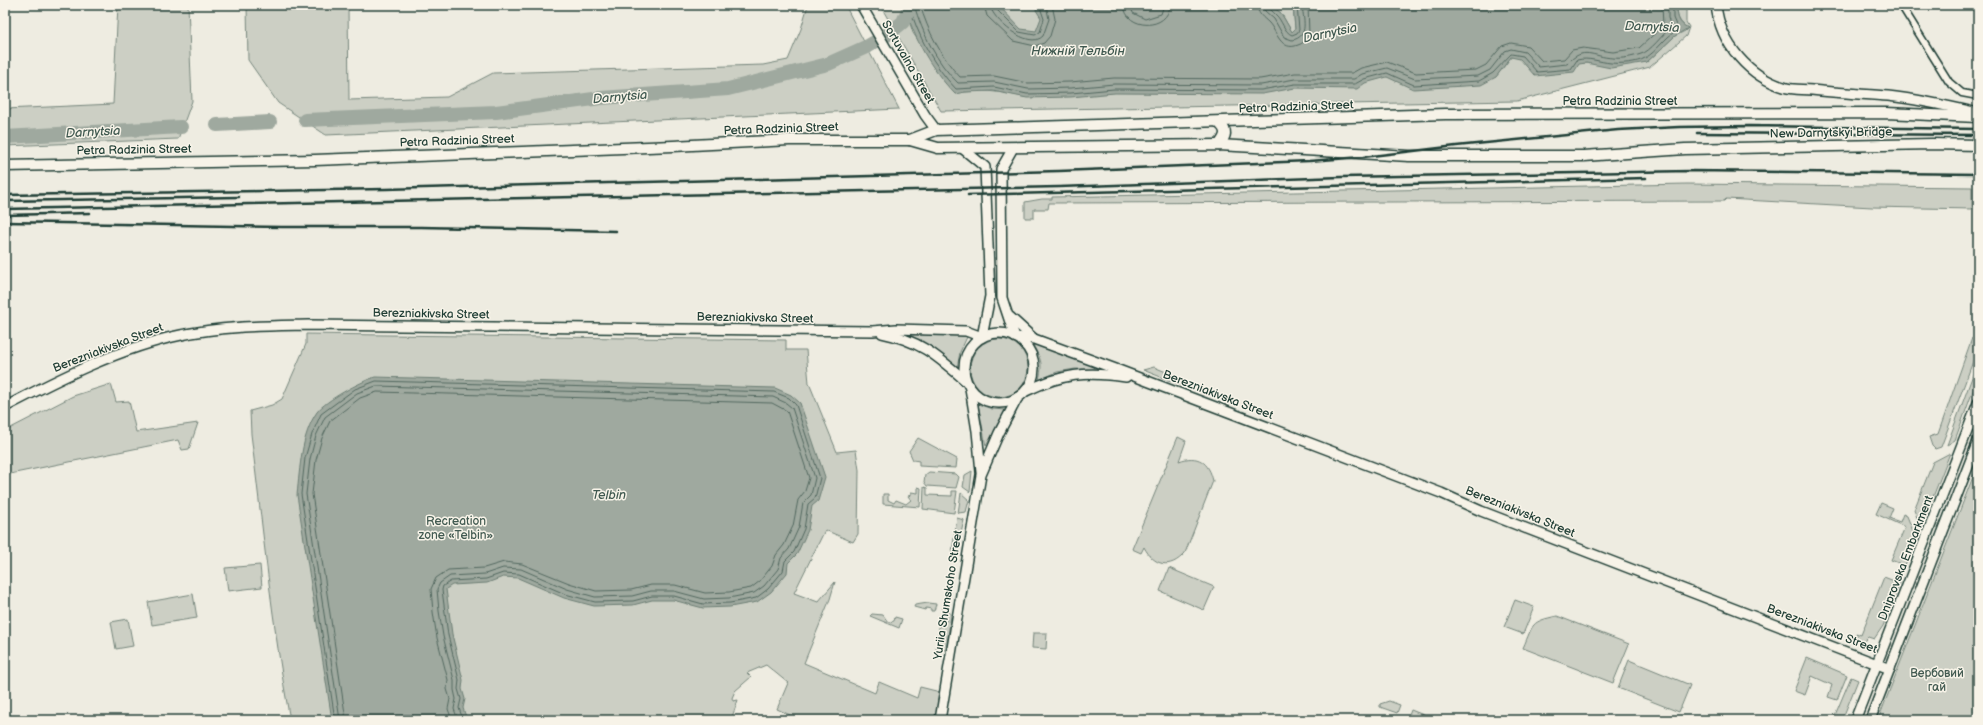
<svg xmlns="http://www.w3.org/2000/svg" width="1983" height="725" viewBox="0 0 1983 725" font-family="'Balsamiq Sans',sans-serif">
	<rect width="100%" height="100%" fill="#eeece1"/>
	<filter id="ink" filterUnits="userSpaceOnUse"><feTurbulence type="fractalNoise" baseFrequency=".025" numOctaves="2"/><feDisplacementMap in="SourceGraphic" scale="8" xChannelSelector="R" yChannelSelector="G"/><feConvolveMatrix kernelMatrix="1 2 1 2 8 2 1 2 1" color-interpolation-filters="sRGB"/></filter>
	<g filter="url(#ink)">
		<g fill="#cccfc4" stroke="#76867c">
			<path d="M118,5H188L192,101L178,139L5,146V109L113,104Z"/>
			<path d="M247,5H348L349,100L447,97L493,73L763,65L788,60L801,29L808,5H845L899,109L326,135L278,103L248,60Z"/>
			<path d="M880,5H904L913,33L955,94C979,88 1001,92 1024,97L918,5H1038L1036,10L1307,57L1496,77L1511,57L1597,64L1647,62L1675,36L1685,31L1688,28C1678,22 1677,16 1677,5H1686V22L1689,27L1686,36L1650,67L1517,101L941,111Z"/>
			<path d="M1136,5H1160L1145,10Z"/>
			<path d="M1270,5H1293L1295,29L1292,32L1281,13Z"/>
			<path d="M1687,184L1972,187V209L1872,207L1726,199L1724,201L1049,203L1048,209H1034V218H1025V202L1042,199H1052V197Z"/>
			<path d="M899,332L965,334L967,337L960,352L957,368L899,334Z"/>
			<path d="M306,334L786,340V350H806L809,383L837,452L856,450L859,470L858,534L853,542L825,530L794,593L818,602L835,582L830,599L804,663L875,693L879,682L917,698L920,687L940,692L935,720H801L777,709L788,683L766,665L747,673L751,677L735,691L732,698L733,701L738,700L731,720H290C272,625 263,530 251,434L250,411L272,405L282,399L306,344Z"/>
			<path d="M1972,338L1978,340V348L1941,447L1935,449L1932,446L1929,437L1938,434Z"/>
			<circle cx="999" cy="368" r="29"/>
			<path d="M1032,342L1102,369V370L1075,369L1057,372L1039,380C1044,358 1039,359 1032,342Z"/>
			<path d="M1978,361V377L1955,440L1947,445Z"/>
			<path d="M1154,367L1178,377L1184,386L1143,370Z"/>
			<path d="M111,384L116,402L129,401L136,432L198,423L189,449L182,450L178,440L5,475V431L73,396Z"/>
			<path d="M978,404L992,409L1006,410L986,446Z"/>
			<path d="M1178,437L1186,441L1179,461C1198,454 1209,462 1213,481L1185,553C1170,570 1154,566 1144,547L1141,553L1132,549Z"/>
			<path d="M918,438L957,459L956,468L919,466V461L913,460L909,451Z"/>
			<path d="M1950,453L1921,528L1914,510L1933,462Z"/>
			<path d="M1978,464V705L1972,720H1878Z"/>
			<path d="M972,471L970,492L963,487L965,475Z"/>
			<path d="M929,472L956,474L959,477L956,488L927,486L924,482L925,475Z"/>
			<path d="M918,487L921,488L920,507L883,504V494H888V500L894,503L896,500L906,504L911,500L908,496L911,495V492L918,493Z"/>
			<path d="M924,487L927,488V495L952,496V491H957L954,513L923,509Z"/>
			<path d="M961,493L969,500L966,512L958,513Z"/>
			<path d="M1881,503L1893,508L1889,518L1900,522L1903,514L1907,516L1915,536L1916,542L1904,568H1900L1901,564L1891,560L1905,527L1876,514Z"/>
			<path d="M957,518L964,520L957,551L952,552Z"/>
			<path d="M260,565L262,587L228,591L225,568Z"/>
			<path d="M1169,568L1214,587L1204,610L1160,591Z"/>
			<path d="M1897,576L1901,580L1883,626L1874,639L1868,637L1863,642H1857L1856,633L1861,635L1884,577L1894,581Z"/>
			<path d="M193,594L197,618L152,625L148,602Z"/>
			<path d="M1515,600L1534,607L1523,634L1504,627Z"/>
			<path d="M928,603L936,604L934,611H931V609L926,608L925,610L914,607L915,605Z"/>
			<path d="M943,607L947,608L951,615L946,650L936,649L940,621L946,622L947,613L942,611Z"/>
			<path d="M872,614L883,615L888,622L894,621L895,617L902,619L899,628L870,616Z"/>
			<path d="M1557,616L1629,644L1613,683L1523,648C1534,623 1530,622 1557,616Z"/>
			<path d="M128,619L133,646L116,649L111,622Z"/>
			<path d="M1033,633H1047L1046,649L1032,648Z"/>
			<path d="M1807,658L1847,675L1837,700L1828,697L1832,685L1812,676L1805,695L1794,691Z"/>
			<path d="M1629,660L1690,685L1679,712L1618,688Z"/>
			<path d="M1851,677L1858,680L1842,720H1833Z"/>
			<path d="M1389,701L1400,705L1397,713L1380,707V704Z"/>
			<path d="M1411,710L1426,716L1425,720H1414L1408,718Z"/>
		</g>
		<g fill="#9fa99f" stroke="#6c7e74">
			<path d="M904,5H998L1021,29L1036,31L1041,18L1036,10L1038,5H1136L1145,10L1160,5H1270L1281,13L1292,32L1295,29L1293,5H1677C1677,16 1678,23 1688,28L1675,36L1647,62L1611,68L1586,63L1579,64L1574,72L1535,76L1520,59L1511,57L1496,77L1481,85L1413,89L1387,77L1365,83L1357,89L1295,88L1262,94L1115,93L1071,97L1027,98L993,91L965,92L955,94C930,68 915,40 904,5Z"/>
			<path d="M375,377L775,388L791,395L800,403L825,477L818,501L812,506L808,530L797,554L788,563L787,573L771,592L757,602L730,607L703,608L673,600H652L633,605L594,606L564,598L518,578L503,577L487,583L452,585L446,589L452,634L463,680L462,689L465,699L463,708L467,720H332L297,495C300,468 301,435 317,412C326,400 360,382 375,377Z"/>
		</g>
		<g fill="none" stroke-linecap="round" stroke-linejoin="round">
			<g stroke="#52685f" stroke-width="1">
				<path d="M909,5C918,36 933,65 956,89L994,87L1027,94L1071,93L1114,89L1261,90L1295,84H1355L1364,79L1387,73L1414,85L1479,81L1493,73L1511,54L1523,56L1537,72L1571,69L1577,60C1589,57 1599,62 1611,63C1620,64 1637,63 1645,58C1657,52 1665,36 1678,30L1673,18V5"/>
				<path d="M914,5C923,34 936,62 958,83L994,82L1028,89L1071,88L1114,84L1261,85L1295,79H1354L1362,74L1387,68L1415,79L1478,76L1490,70L1505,51L1511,49L1525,52L1539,67L1567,64C1584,45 1592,57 1613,58C1622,59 1632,57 1641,54C1650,52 1663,34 1671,27L1668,18V5"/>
				<path d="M920,5C928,31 941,57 960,77L994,76L1028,83L1070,82L1114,78L1260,79L1295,73H1352L1361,68L1387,62L1416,73L1476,70L1486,65L1502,46L1511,43L1528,46L1542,61L1564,59L1572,50L1583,48L1613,52L1639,48L1663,26L1662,5"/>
				<path d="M984,5L987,16L1013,41L1035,46L1044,43L1050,36L1055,19L1052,5"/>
				<path d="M990,5C991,19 1029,51 1043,36L1049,19L1046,5"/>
				<path d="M995,5L996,9L1019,32L1035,35L1040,32L1044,19L1041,10V5"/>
				<path d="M1124,5C1125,31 1169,31 1170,5"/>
				<path d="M1130,5L1133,13L1145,19L1161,14L1164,5"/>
				<path d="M1257,5C1258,15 1263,17 1269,23C1277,32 1281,52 1298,45C1304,43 1307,39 1309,34L1308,5"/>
				<path d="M1263,5L1265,11L1274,19L1284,37L1292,40C1310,37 1303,18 1302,5"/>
				<path d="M1268,5C1269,10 1273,11 1276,15C1282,20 1284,32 1292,35L1297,33L1299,30L1297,5"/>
				<path d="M335,720L301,494L305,458L312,434L321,414L355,389L376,381L774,392L789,398L796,405L820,478L815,498L808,504L804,529L794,552L785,561L783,571L768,589L756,598L730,603L703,604L674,596H652L633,601L595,602L565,594L519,574L503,573L486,579L451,581L443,586L442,590L448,635L459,680L458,689L461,699L459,708L463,720"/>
				<path d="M340,720L306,494L310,459L316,436L325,417L357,393L376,386L773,397L786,403L792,408L815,478L811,495L803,503L799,527L789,549L781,558L778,569L764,586L754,593L729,598L704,599L674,591H651L632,596L595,597L567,589L521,569L503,568L485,574L450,576L440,583L437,589L439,611L443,636L454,680V690L456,699L454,709L458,720"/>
				<path d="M346,720L312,494L316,460L322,438L330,421L360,398L377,392L772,403L787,411L809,478L805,491L798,500L793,526L784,545L776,555L772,566L760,581L751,588L729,592L705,593L675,585H651L631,590L596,591L569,583L522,564L504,562L484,568L448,570L436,578L431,589L433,612L437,638L448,680L447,689L450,699L448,709L452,720"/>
			</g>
			<g stroke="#9fa99f" stroke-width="14">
				<path d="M305,120L496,112L601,98L728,89L828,64L866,47L887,35L903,22L910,5"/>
				<path d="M217,125L270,122"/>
				<path d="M5,137L181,127"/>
			</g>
			<defs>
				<path id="street" d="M1901,5L1949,82L1962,93L1978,96"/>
				<g id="secondary">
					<path d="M861,5L925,115L936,130"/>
					<path d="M1716,5C1720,44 1750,78 1787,88C1795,90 1804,89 1812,90C1837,93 1863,94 1888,96C1918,99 1948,106 1978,113"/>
					<path d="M962,148L985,167L990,296L982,337"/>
					<path d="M1013,148L1001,169L1002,298L1015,337"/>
					<path d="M1010,317L1033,338"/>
					<path d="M882,333C921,341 937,356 966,381"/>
					<circle cx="999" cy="368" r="35"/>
					<path d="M1015,337L1034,339L1121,371L1441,493L1481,511L1890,669"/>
					<path d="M970,388L977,431L981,472"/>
					<path d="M1026,391C1062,374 1086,371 1126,377"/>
					<path d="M5,407C58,379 122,347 181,335C223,326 265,326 308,325L873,331L896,329L966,331L982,337"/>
					<path d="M940,720L981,475L999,433L1018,397"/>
					<path d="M1855,720L1978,403"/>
					<path d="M1870,720L1978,441"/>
				</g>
				<g id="primary">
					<path d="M1219,123C1228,131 1226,136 1219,145"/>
					<path d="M910,140L936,130L1445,114L1886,113L1978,117"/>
					<path d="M5,166L315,160L673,146L789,140H910L938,148L1219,145L1409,156H1584L1685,149L1932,144L1978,145"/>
				</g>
			</defs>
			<use href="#street" stroke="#1f3d34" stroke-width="9"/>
			<use href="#secondary" stroke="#1f3d34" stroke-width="12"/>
			<use href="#primary" stroke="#1f3d34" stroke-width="13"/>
			<use href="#street" stroke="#f7f3e8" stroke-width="6"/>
			<use href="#secondary" stroke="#f7f3e8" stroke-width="9"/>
			<use href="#primary" stroke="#f7f3e8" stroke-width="10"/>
			<g stroke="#1f3d34" stroke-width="2.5">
				<path d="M1697,133L1978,135"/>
				<path d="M5,195L386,189L1059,171L1309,161L1363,157L1456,146L1618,130L1679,127L1749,126L1978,129"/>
				<path d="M968,195L1646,178"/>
				<path d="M5,201L239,197"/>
				<path d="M5,209L1059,187L1341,177L1690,171L1978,174"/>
				<path d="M5,215L90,213"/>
				<path d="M5,222L282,227H421L616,231"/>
			</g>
		</g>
	</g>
	<g text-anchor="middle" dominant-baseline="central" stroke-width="3" stroke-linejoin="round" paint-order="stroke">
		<g font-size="12" fill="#1f3d34" stroke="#f7f3e8">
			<text transform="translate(908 62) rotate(60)">Sortuvalna Street</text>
			<text x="1620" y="101">Petra Radzinia Street</text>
			<text transform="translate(1296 107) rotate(-2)">Petra Radzinia Street</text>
			<text transform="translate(781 129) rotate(-2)">Petra Radzinia Street</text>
			<text transform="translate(1831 133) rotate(-1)">New Darnytskyi Bridge</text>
			<text transform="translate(457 141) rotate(-2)">Petra Radzinia Street</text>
			<text transform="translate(134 150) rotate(-1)">Petra Radzinia Street</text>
			<text transform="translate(431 314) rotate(1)">Berezniakivska Street</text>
			<text transform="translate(755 318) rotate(1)">Berezniakivska Street</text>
			<text transform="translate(108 348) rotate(-21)">Berezniakivska Street</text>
			<text transform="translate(1218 395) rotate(21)">Berezniakivska Street</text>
			<text transform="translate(1520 512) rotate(22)">Berezniakivska Street</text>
			<text transform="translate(1906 558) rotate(-69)">Dniprovska Embarkment</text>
			<text transform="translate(948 595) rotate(-81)">Yuriia Shumskoho Street</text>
			<text transform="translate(1822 629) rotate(21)">Berezniakivska Street</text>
		</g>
		<g font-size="12" fill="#425a51" stroke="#f7f3e8">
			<text x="456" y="521">Recreation<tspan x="456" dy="14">zone «Telbin»</tspan></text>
			<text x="1937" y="673">Вербовий<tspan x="1937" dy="14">гай</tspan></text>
		</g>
		<g font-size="13" font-style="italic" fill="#3f584f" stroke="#f7f3e8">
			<text transform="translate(1652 27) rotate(2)">Darnytsia</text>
			<text transform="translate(1330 33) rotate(-12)">Darnytsia</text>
			<text x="1078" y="51">Нижній Тельбін</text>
			<text transform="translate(620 97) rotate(-5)">Darnytsia</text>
			<text transform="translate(93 132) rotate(-3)">Darnytsia</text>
			<text x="609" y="495">Telbin</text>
		</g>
	</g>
	<rect width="1983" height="725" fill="none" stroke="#f7f3e8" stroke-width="20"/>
	<rect x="10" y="10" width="1963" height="705" fill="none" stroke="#1f3d34" stroke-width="1.5" filter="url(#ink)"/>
</svg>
